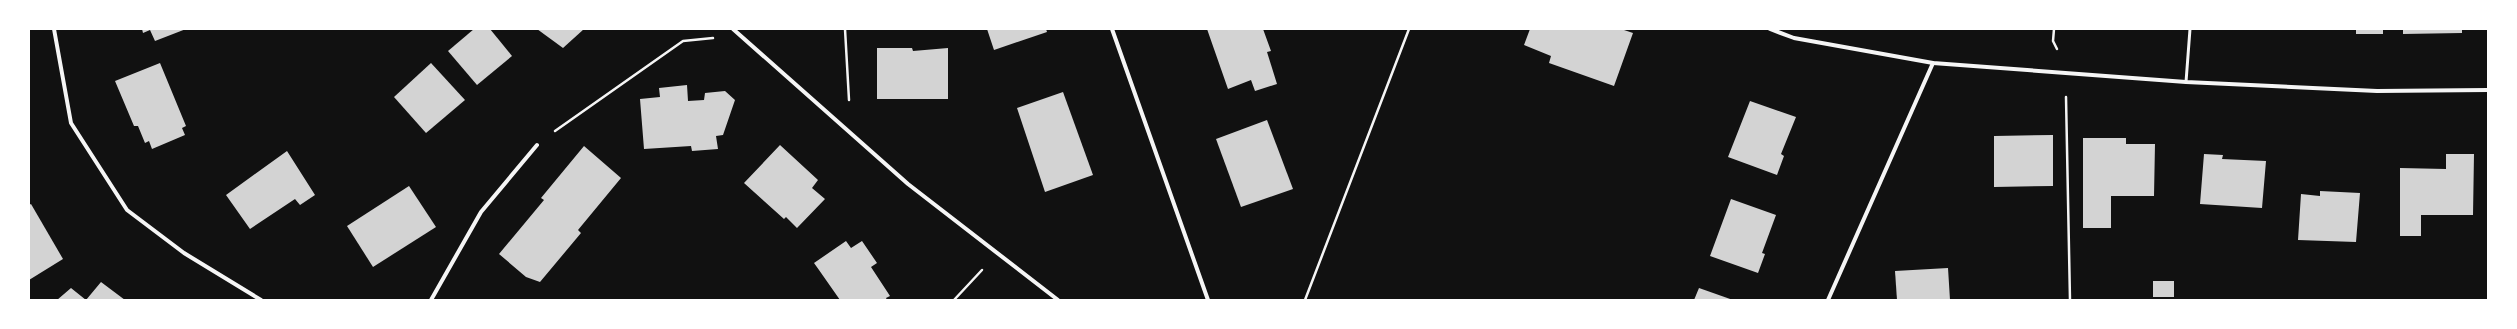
<svg xmlns="http://www.w3.org/2000/svg" width="2517" height="329" viewBox="0 0 2517 329" font-family="'Work Sans',sans-serif">
	<rect width="100%" height="100%" fill="#111"/>
	<g fill="#d3d3d3">
		<path d="M142,29H186L155,41L150,30L143,33Z"/>
		<path d="M474,29H490L512,56L477,85L448,51Z"/>
		<path d="M537,29H584L563,48Z"/>
		<path d="M987,29H1046L1047,32L994,50Z"/>
		<path d="M1207,29H1263L1271,51L1267,52L1277,84L1255,91L1251,80L1228,89Z"/>
		<path d="M1530,29H1621L1633,33L1614,86L1549,63L1551,56L1524,45Z"/>
		<rect x="2356" y="29" width="27" height="5"/>
		<path d="M2403,29H2462V33L2403,34Z"/>
		<path d="M877,48H912L913,51L948,48V99H877Z"/>
		<path d="M160,63L186,126L182,128L185,135L152,149L149,141L145,143L138,126H134L115,81Z"/>
		<path d="M431,63L465,100L426,133L394,97Z"/>
		<path d="M687,85L688,101L704,100L705,93L725,91L735,100L723,135L716,136L718,149L692,151L691,146L644,149L640,99L660,97L659,88Z"/>
		<path d="M1063,92L1093,175L1045,192L1017,108Z"/>
		<path d="M1750,101L1796,117L1781,154L1784,156L1777,175L1728,157Z"/>
		<path d="M1267,120L1293,189L1241,207L1216,139Z"/>
		<path d="M2053,135V186L1994,187V136Z"/>
		<path d="M2083,138H2126V144H2155L2154,196H2111V228H2083Z"/>
		<path d="M780,145L818,180L812,188L825,199L797,228L786,217L784,219L744,183Z"/>
		<path d="M584,146L621,178L578,230L581,233L540,282L526,277L499,254L544,200L541,198Z"/>
		<path d="M287,151L315,195L300,205L295,199L250,229L226,195Z"/>
		<path d="M2204,154L2223,155L2222,159L2266,161L2262,208L2200,204Z"/>
		<path d="M2446,154H2474L2473,215H2421V236H2400V168L2446,169Z"/>
		<path d="M409,186L436,227L373,267L347,226Z"/>
		<path d="M2320,191L2360,193L2356,242L2298,240L2301,194L2320,196Z"/>
		<path d="M1731,199L1776,215L1762,253L1765,254L1758,273L1710,256Z"/>
		<path d="M31,204L63,259L29,280V205Z"/>
		<path d="M846,241L851,248L862,241L877,263L871,267L890,296L886,298L887,300H840L819,270L814,263Z"/>
		<path d="M1948,268L1950,300H1897L1895,271Z"/>
		<rect x="2153" y="281" width="21" height="16"/>
		<path d="M101,282L125,300H57L71,288L86,300Z"/>
		<path d="M1699,288L1733,300H1694Z"/>
	</g>
	<g fill="none" stroke-linecap="round" stroke-linejoin="round">
		<g stroke="#f5f5f5" stroke-width="2.5">
			<path d="M845,29L849,100"/>
			<path d="M2054,29L2053,41L2057,49"/>
			<path d="M2066,97L2070,300"/>
			<path d="M555,131L683,41L713,38"/>
			<path d="M954,300L982,270"/>
			<path d="M1305,300L1409,29"/>
		</g>
		<path stroke="#f5f5f5" stroke-width="3" d="M2186,82L2190,29"/>
		<g stroke="#f5f5f5" stroke-width="4">
			<path d="M54,29L71,123L127,210L184,253L261,300"/>
			<path d="M733,29L908,184L1058,300"/>
			<path d="M1112,29L1208,300"/>
			<path d="M1770,29L1794,38L1933,63L2186,82L2377,91L2488,90"/>
			<path d="M431,300L481,212L537,145"/>
			<path d="M1828,300L1933,63"/>
		</g>
	</g>
	<rect width="2517" height="329" fill="none" stroke="#ffffff" stroke-width="60"/>
</svg>
